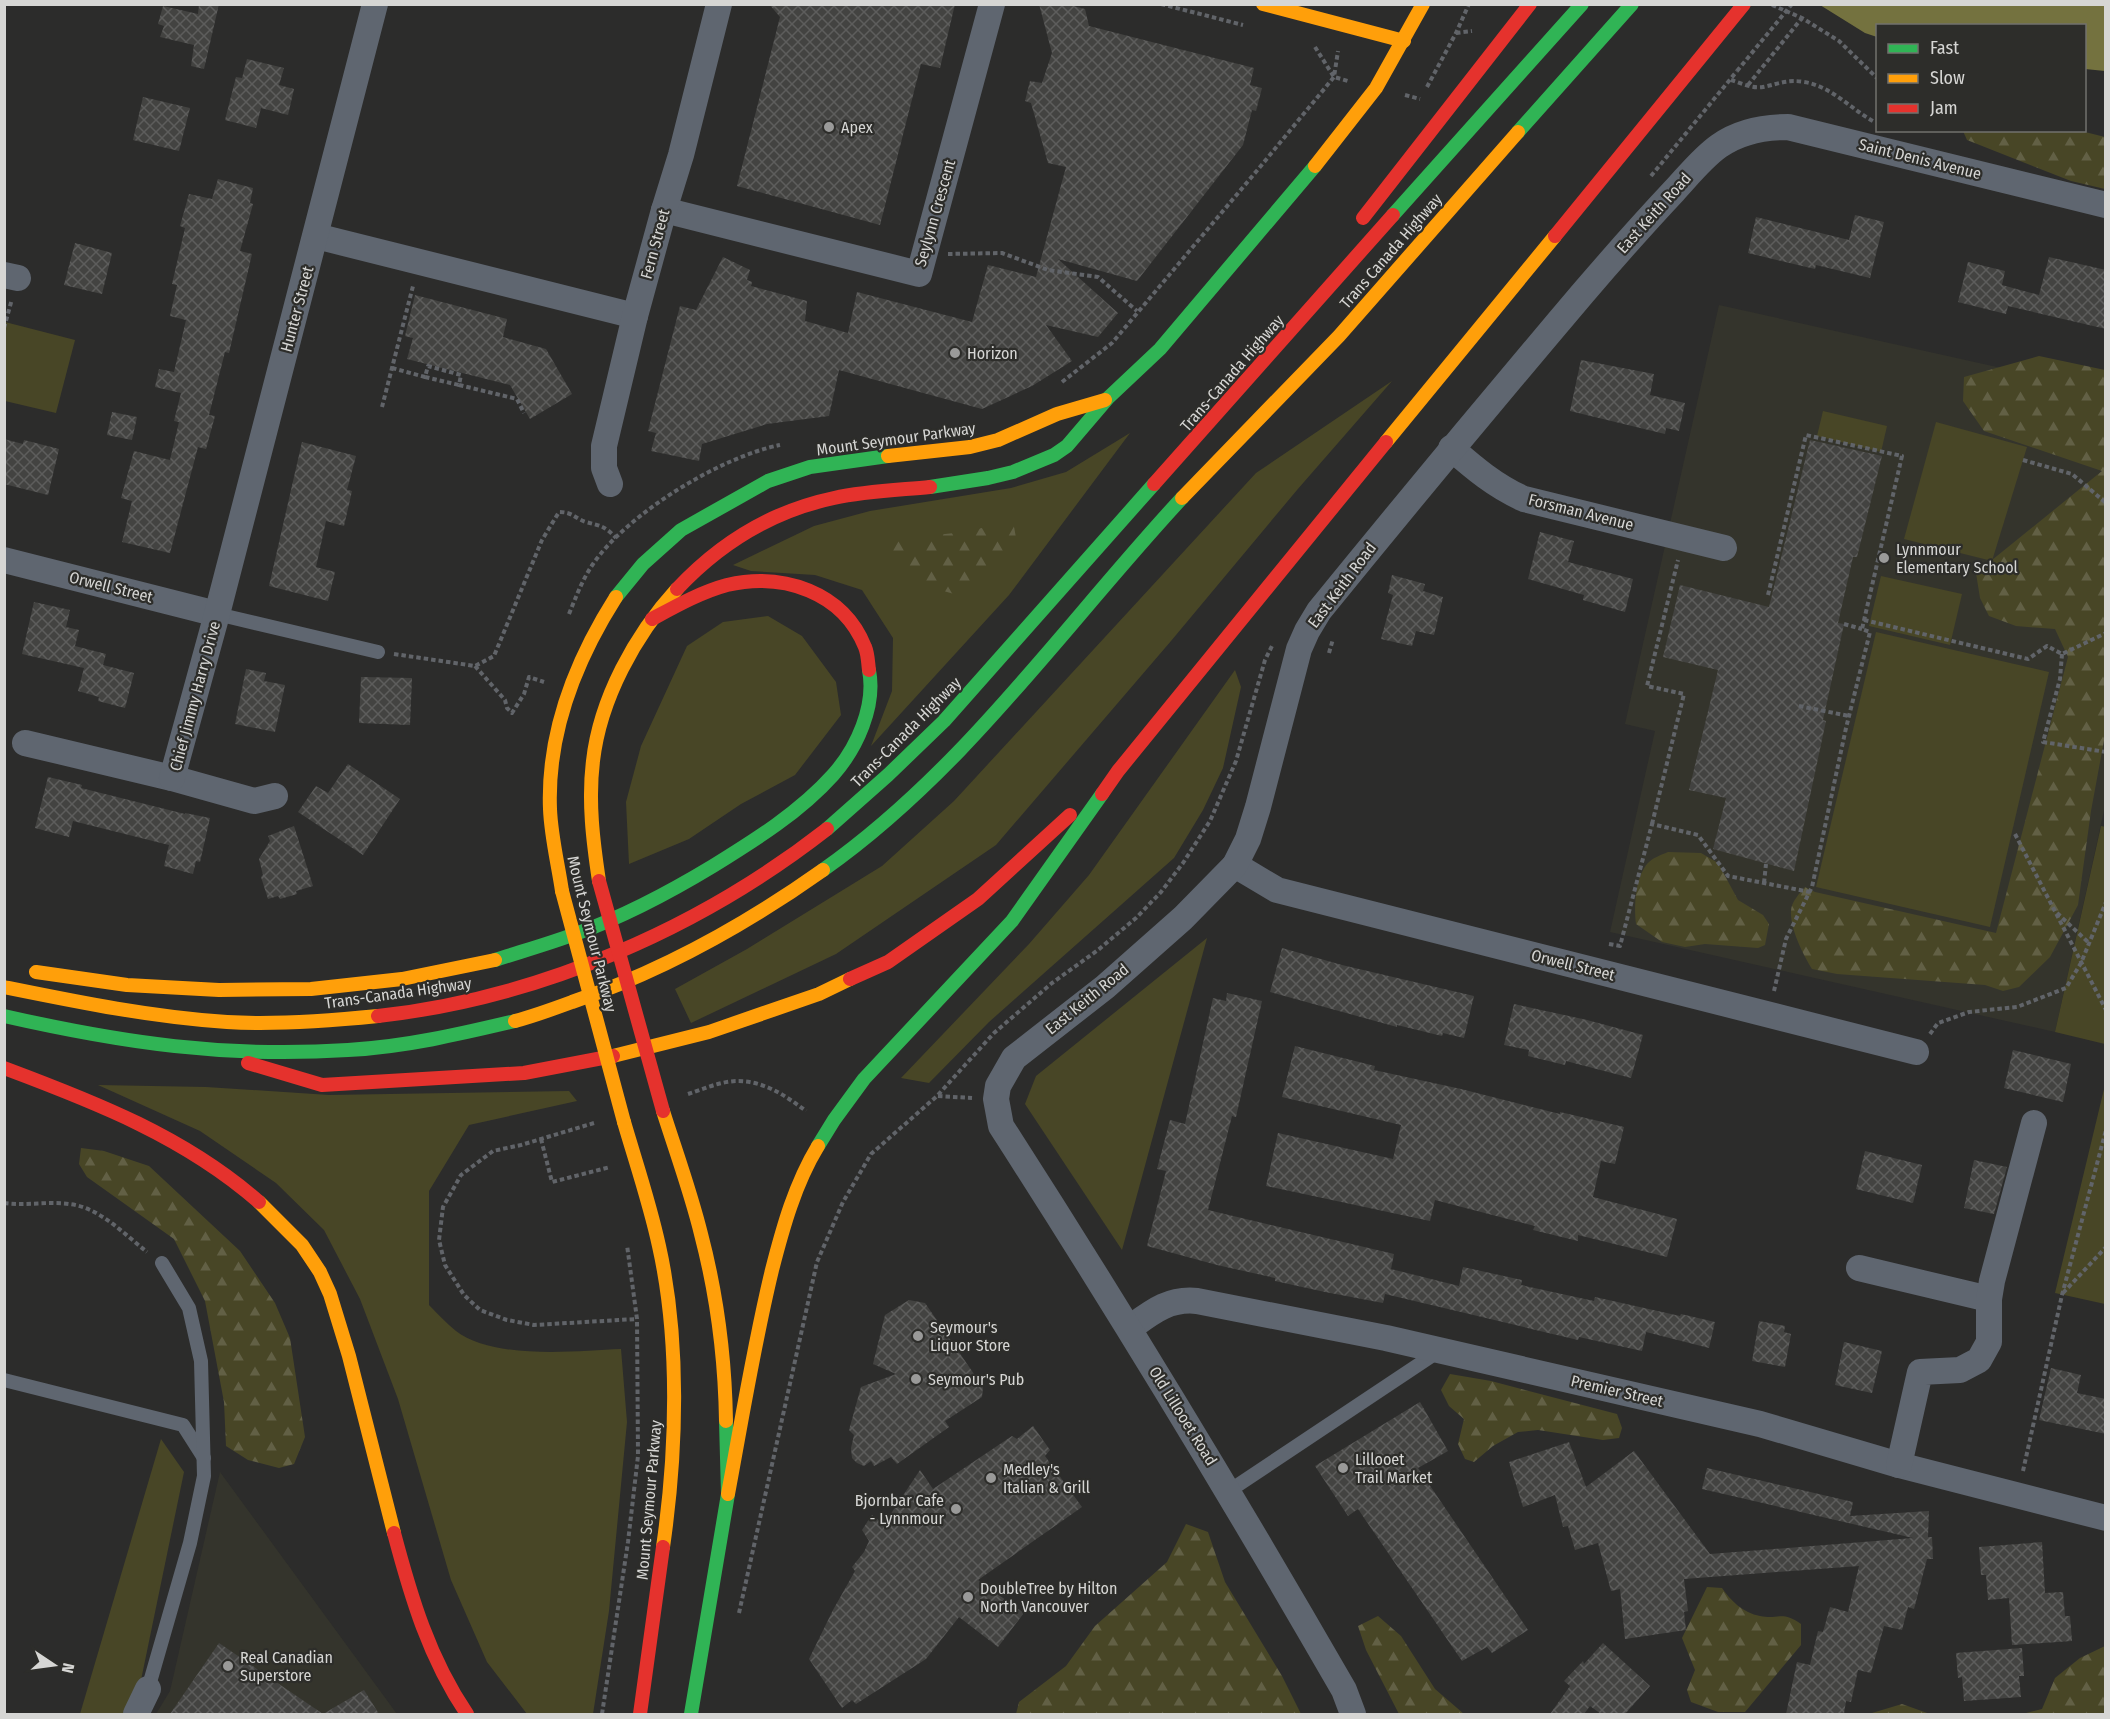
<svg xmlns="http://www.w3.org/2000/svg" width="2110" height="1719" viewBox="0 0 2110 1719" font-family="'Fira Sans Condensed',sans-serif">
	<defs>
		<pattern id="forest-firs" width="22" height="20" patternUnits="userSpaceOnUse" patternTransform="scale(1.5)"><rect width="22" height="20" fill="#484626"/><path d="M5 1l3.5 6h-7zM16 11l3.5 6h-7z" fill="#626045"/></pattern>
		<pattern id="building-cross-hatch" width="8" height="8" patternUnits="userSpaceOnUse" patternTransform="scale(1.5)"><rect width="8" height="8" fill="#434341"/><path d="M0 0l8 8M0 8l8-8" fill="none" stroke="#5d5d5c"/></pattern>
	</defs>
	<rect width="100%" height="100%" fill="#2c2c2b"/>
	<g fill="#34342c">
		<path d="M1719,305L2105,391V806L2055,1032L1610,932L1655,731L1625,724Z"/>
		<path d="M220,1472L397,1714H156L170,1691Z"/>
	</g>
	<g fill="#484626">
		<path d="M5,322L75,340L56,413L5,401Z"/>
		<path d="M1392,381L1297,490L1171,641L996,845L836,954L691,1023L675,989L747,949L882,866L954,801L1256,473Z"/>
		<path d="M1823,411L1887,426L1881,452L1817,436Z"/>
		<path d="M1936,422L2027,447L1992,561L1904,539Z"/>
		<path d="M1130,433L1009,595L871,746L892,691L893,638L862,590L815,575L751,571L733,565L814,526L870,511L1011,488L1066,472Z"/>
		<path d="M1881,576L1962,594L1950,645L1869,626Z"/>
		<path d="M768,616L802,636L836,682L841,715L795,775L741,804L689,839L629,864L626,802L641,746L687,646L723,622Z"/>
		<path d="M1876,632L2049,672L1990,927L1816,887Z"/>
		<path d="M1235,670L1241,687L1223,768L1203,810L1174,858L989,1022L929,1083L901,1078L1029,944L1089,875Z"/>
		<path d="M2101,826L2106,827L2105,1044L2055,1032Z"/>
		<path d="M1207,938L1122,1250L1025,1104L1036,1076Z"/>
		<path d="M98,1085L206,1087L329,1095L569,1091L577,1101L469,1125L429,1191V1305C438,1314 447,1324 456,1331C494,1360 575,1351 621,1349L627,1422L609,1611L593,1714H527L487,1662L451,1580L398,1399L360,1299L324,1230L276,1183L200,1131Z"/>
		<path d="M2105,1085L2106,1304H2105L2055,1293Z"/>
		<path d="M161,1439L184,1472L134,1714H80Z"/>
	</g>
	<g fill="url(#forest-firs)">
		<path d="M1963,131H2081L2105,137V189L2071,181L1967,140Z"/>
		<path d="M2039,356L2105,370V735L2091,811L2078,905L2050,957L2019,987L2003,991L1985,985L1837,974L1812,969C1803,954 1790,929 1791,911C1791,902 1800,893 1805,887L1815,892L1996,933L2068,657L2055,629L2016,626L1989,616L1980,598L1976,573L2102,471L1984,431L1963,401L1964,377Z"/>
		<path d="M1013,521L1018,549L993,575L954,594L909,581L879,541L964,532Z"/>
		<path d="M1668,852L1701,853L1718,863L1738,900L1763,915L1769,924L1765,945L1758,948L1705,944L1685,947L1662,942L1636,924C1634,906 1635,879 1647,864C1652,858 1661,855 1668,852Z"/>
		<path d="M81,1148L104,1151L149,1166L240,1251L275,1303L290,1338L305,1437L294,1464L279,1468L248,1460L226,1446L224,1402L205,1301L174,1239L87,1177L79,1164Z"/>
		<path d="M1450,1374L1491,1381L1617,1414L1622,1428L1619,1438L1603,1440L1538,1430L1518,1432L1493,1446L1474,1462L1465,1459L1458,1444L1464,1419L1449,1406L1441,1390Z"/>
		<path d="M1186,1524L1208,1532L1225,1582L1282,1676L1301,1714H1016L1019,1702L1066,1666L1095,1626L1167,1562Z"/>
		<path d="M1707,1587L1722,1588C1730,1600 1743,1613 1760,1616C1779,1620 1781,1610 1801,1624V1645L1745,1712H1718L1691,1702L1687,1690L1695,1670L1682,1638Z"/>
		<path d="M1378,1616L1401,1636L1435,1689L1464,1714H1399L1366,1650L1358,1626Z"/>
		<path d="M2105,1646V1714H2022L2042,1709L2055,1678L2080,1658Z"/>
		<path d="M1902,1704L1930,1714H1871L1872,1713Z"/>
	</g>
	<path fill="#74723f" d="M1820,5H2105V71L2085,69L2084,26H1878L1877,37L1865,33Z"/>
	<g fill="url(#building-cross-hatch)">
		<path d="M199,4H219L204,69L191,66L194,45L160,37L164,26L158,24L163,6L198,14Z"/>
		<path d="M769,4H955L940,68L921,64L880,225L737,186L780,17Z"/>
		<path d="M1039,4H1066L1085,9L1089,26L1254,68L1250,85L1262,88L1256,111L1252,110L1243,145L1137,281L1058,259L1118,313L1098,337L1046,325L1072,361L1032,386L982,409L839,370L829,416L767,424L702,444L699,461L651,451L656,433L648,431L680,306L696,310L723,257L750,270L747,280L752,282L751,286L807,301L805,321L848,333L857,292L972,322L988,265L1036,277L1066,167L1048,163L1031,103L1025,101L1030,81L1042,83L1052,53Z"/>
		<path d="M247,59L284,68L279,85L294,89L288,115L261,108L256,128L225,120L236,77L242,78Z"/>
		<path d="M143,97L190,108L179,151L133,140Z"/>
		<path d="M218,179L253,188L250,203L253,204L240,251L252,254L229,353L225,352L209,415L215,416L206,449L198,447L170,553L122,542L132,501L121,498L134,451L170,460L179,422L174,421L181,393L155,387L159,369L174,372L186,320L170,316L177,285L172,284L185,228L180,226L189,194L212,199Z"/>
		<path d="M1855,215L1884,222L1870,278L1816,265L1815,269L1748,253L1756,217L1849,240Z"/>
		<path d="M75,243L112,253L102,294L64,285Z"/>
		<path d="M2049,257L2106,270V329L2008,306L2006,314L1958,302L1968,262L2005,271L2002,285L2039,295Z"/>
		<path d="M415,295L507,319L503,337L546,349L572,394L530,419L510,385L407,359L413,338L405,336Z"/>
		<path d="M1581,360L1654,374L1650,395L1685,403L1679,431L1666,428L1665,434L1570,411Z"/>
		<path d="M112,412L137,417L132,440L107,435Z"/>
		<path d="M4,439L23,444L24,440L59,449L48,495L4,484Z"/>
		<path d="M1810,440L1882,456L1857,557H1853L1838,623L1844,624L1823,720L1826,721L1794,871L1713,849L1726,798L1689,790L1718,670L1663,657L1680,585L1769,607Z"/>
		<path d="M302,442L356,456L347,490L352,491L344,526L326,521L316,567L335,572L328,601L269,586Z"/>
		<path d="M1540,532L1574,541L1568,562L1633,579L1625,612L1583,600L1584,595L1528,579Z"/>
		<path d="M1392,575L1425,584L1423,591L1443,597L1434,635L1416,631L1412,646L1381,639L1393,595L1388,593Z"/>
		<path d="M34,602L70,610L66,627L79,630L75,646L106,654L103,665L134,673L125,708L98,701L99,697L78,691L84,668L22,654Z"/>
		<path d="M246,669L266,673L264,681L285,685L275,732L235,724Z"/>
		<path d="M361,677L412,678L410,725L359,723Z"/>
		<path d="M348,764L400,799L363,855L298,812L316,786L328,793Z"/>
		<path d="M48,777L82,785L81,788L185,814V813L210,818L200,862L196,861L193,874L164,866L169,845L73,821L69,837L35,828Z"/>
		<path d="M294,826L313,886L296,891L297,894L280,899L278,896L268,899L261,877L263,875L259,859L270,841L268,836Z"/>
		<path d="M1282,948L1342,965L1474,996L1464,1038L1443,1033L1442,1036L1397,1025V1027L1270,992Z"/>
		<path d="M1227,993L1262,1001L1236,1117L1232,1116L1208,1210L1394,1254L1391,1269L1459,1286L1463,1267L1522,1280L1521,1285L1594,1301L1595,1297L1680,1316L1681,1314L1715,1322L1709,1348L1646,1332L1642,1351L1579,1337L1578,1340L1385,1294L1383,1303L1325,1292L1275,1281V1278L1217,1265L1147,1246L1166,1171L1157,1169L1170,1120L1185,1124L1213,998L1226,1001Z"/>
		<path d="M1514,1004L1587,1020L1643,1035L1631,1078L1566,1061L1565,1065L1528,1056L1529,1050L1504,1045Z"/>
		<path d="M1295,1046L1375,1066L1374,1070L1461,1089L1560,1114V1112L1624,1127L1615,1164L1601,1161L1593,1197L1677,1219L1667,1257L1578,1235V1241L1533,1230L1535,1226L1435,1200L1430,1221L1266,1186L1278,1133L1393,1159L1401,1125L1282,1097Z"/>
		<path d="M2013,1050L2071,1064L2063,1102L2004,1088Z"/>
		<path d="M1865,1151L1922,1165L1913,1203L1856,1189Z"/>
		<path d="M1974,1160L2007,1167L1994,1214L1964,1208Z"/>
		<path d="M909,1300L925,1303L983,1387L982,1397L945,1421L949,1427L897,1464L891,1457L874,1466L871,1461L864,1466L857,1463L852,1458L851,1448L854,1435L849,1430L861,1387L896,1374L873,1364L885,1315Z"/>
		<path d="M1759,1321L1785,1326L1784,1332L1791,1334L1785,1367L1752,1361Z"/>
		<path d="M1844,1342L1882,1351L1872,1393L1835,1385Z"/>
		<path d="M2051,1368L2081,1375L2077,1393L2106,1399V1434L2039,1420Z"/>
		<path d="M1420,1402L1448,1451L1418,1468L1528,1630L1492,1653L1487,1647L1462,1661L1358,1509L1348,1516L1315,1466Z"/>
		<path d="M1033,1426L1050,1450L1045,1456L1082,1507L978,1580L1024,1613L998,1647L959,1617L926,1659L856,1704L852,1700L842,1708L809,1659L833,1610L855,1571L852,1567L864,1552L869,1541L862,1530L872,1515L884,1524L920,1470L933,1489L1012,1436L1017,1439Z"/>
		<path d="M1569,1442L1586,1487L1634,1451L1710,1554L1913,1538L1702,1489L1707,1468L1853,1502L1850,1516L1929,1511L1928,1537H1932L1933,1559H1927L1914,1609L1908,1607L1902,1630L1884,1626L1871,1673L1858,1670L1851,1702L1846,1701L1844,1714H1786L1797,1662L1810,1665L1818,1631L1823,1632L1830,1607L1848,1612L1859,1566L1684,1579L1688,1611L1684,1612L1686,1630L1625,1639L1620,1589L1611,1591L1598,1543L1575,1550L1568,1526L1563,1527L1555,1495L1523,1507L1509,1462Z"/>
		<path d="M2042,1542L2045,1593L2063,1592L2065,1616H2070L2072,1641L2012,1645L2009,1598L1988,1600L1986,1575H1981L1979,1547Z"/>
		<path d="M219,1643L323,1714L364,1690L379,1714H170Z"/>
		<path d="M1603,1643L1650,1686L1625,1714H1601L1590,1706L1584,1714H1550L1570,1686L1564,1681L1583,1661L1584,1664Z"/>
		<path d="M2022,1648L2024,1676H2019L2021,1697L1964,1701L1962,1677L1958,1678L1956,1653Z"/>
	</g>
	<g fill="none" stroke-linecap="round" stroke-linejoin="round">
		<g stroke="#616469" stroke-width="4" stroke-dasharray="4.5 3" stroke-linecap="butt">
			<path d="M1161,4L1243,25"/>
			<path d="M1772,5L1802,18L1839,41L1878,79"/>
			<path d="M1456,33L1472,31"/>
			<path d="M1315,47L1334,77L1348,81"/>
			<path d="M1731,80C1741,83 1753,89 1763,87C1778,84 1788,79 1804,82C1831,86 1851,109 1873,121"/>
			<path d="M1748,85L1802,18"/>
			<path d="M1427,87L1456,33L1469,4"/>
			<path d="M1405,95L1420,99"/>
			<path d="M1651,176L1737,71"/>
			<path d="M948,254L1002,253L1048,270L1098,277L1137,311"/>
			<path d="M4,328L12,299"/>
			<path d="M392,368L425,377L428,366L461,375L459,385L517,399L524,413"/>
			<path d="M425,377L459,385"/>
			<path d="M1062,382L1112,343L1260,167L1334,77L1338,51"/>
			<path d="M382,407L413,286"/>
			<path d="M2023,460L2072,474L2106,503"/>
			<path d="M1768,595L1806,435L1902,456L1862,629L1870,632L1846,728L1812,887L1786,939L1774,991"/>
			<path d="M569,614C576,597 582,580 593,564C627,514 720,457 780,445"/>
			<path d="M1864,620L2028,659L2047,646L2062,654L2106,633"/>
			<path d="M1844,624L1862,629"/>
			<path d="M1329,653L1333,639"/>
			<path d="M394,654L475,666L494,656L542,540L559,512C573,512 574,518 586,522C601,526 605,526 616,538"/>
			<path d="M2062,654L2060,679L2043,742L2106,752"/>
			<path d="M475,666L505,700L507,708L512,713L524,694L529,677L544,682"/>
			<path d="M1799,706L1849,716"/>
			<path d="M1652,824L1684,694L1647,686L1678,560"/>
			<path d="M2015,834L2106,1010"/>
			<path d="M1764,883L1766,864"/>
			<path d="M2057,913L2089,943"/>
			<path d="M1609,944L1620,946L1652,824L1698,835L1728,876L1810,892"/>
			<path d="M1930,1034L1938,1023L1969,1012L2017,1007L2066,988L2081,963L2106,902"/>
			<path d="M688,1094C703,1089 721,1081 738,1081C764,1081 786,1096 806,1111"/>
			<path d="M938,1096L972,1098"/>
			<path d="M594,1123L521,1145L493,1151L461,1175L443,1207L439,1240L445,1265L464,1295L480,1310L507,1320L534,1325L637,1319"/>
			<path d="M541,1139L552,1182L610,1167"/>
			<path d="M4,1203C26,1206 48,1201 69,1204C99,1207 124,1234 147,1252"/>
			<path d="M2063,1293L2106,1247"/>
			<path d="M2023,1471L2062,1295L2106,1130"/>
			<path d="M739,1613L817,1262L843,1202L871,1154L937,1096L994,1033L1052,983L1098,950L1136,918L1161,892L1183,863L1210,821L1236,761L1265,660L1272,646"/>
			<path d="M602,1714L628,1542L638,1456L637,1319L627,1245"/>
		</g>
		<g stroke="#5f6670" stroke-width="14">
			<path d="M217,614L378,652"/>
			<path d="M4,1380L183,1425L204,1458"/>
			<path d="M1229,1491L1439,1351"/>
			<path d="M148,1689L190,1543L204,1476L201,1361L189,1308L162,1263"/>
		</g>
		<g stroke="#5f6670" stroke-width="26">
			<path d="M664,210L919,274L992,4"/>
			<path d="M316,236L635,316"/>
			<path d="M4,275L18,278"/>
			<path d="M1451,448C1474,468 1495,486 1524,499L1724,548"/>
			<path d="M610,484L604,468V446L635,316L664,210L681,155L719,4"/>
			<path d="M4,560L217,614"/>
			<path d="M25,743L172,778L254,801L275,796"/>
			<path d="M172,778L217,614L375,4"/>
			<path d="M1235,865L1277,890L1916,1052"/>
			<path d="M1859,1268L1989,1299"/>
			<path d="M1130,1328C1152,1312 1169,1298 1197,1301L1386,1338L1760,1424L1899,1465L2106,1518"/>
			<path d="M1899,1465L1920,1372L1960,1370L1979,1360L1989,1342V1299L1992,1281L2034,1123"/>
			<path d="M136,1714L148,1689"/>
			<path d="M1353,1714L1344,1690C1234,1499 1120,1311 1001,1126L996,1099L998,1086L1014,1058L1105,987L1183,918L1235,865L1248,839L1258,807L1299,649L1307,631L1319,611C1406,504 1494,398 1583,293C1613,258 1643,224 1674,191C1688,176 1702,158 1719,146C1740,131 1763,127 1788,127L2106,205"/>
		</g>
		<g stroke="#30b455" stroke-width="14">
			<path d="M1518,132L1632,4"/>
			<path d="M1393,215L1582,4"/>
			<path d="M930,487L988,478L1013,472L1054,455L1067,446L1108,398L1160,349L1315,166"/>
			<path d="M616,597L643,564L681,530L768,481L810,467L888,456"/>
			<path d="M827,829L888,775L944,721L1154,484"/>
			<path d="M823,870C965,770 1065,624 1182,498"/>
			<path d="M495,960C523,951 551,943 578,933C625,916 670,892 713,866C755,840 800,812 833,775C857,748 876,706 869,670"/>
			<path d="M4,1016C123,1043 226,1058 348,1050C405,1047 460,1034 515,1021"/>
			<path d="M818,1146L834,1120L864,1079L1012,921L1102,794"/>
			<path d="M691,1714L728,1494L726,1421"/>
		</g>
		<g stroke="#ff9f0a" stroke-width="14">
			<path d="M1263,4L1404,41"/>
			<path d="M1315,166L1376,88L1423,4"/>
			<path d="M1386,442L1555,236"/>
			<path d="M888,456L970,447L998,440L1057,414L1105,400"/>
			<path d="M1182,498L1339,336L1518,132"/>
			<path d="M599,881C593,841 588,801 593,761C600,699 635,635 677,589"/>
			<path d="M562,891C558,864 551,836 550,809C547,733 576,660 616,597"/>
			<path d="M36,972L127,985L219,990L311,989L402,979L495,960"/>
			<path d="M4,987C78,1002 151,1017 227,1022C277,1025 328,1021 378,1016"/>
			<path d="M515,1021C534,1016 553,1009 572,1002C663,971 744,926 823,870"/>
			<path d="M613,1056L709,1032L819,994L850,979"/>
			<path d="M663,1111C676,1152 691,1193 701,1234C717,1295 725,1358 726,1421"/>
			<path d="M624,1122C636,1163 650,1204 659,1246C680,1340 677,1451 663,1547"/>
			<path d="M259,1202L302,1245L320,1272L330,1294L349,1356L394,1533"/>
			<path d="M728,1494C742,1419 754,1344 772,1270C783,1227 795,1184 818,1146"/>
		</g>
		<g stroke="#e5322d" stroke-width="14">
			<path d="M1363,218L1530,4"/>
			<path d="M1555,236L1744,4"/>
			<path d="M1154,484L1393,215"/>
			<path d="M677,589C720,543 772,511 834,498C865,491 898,490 930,487"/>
			<path d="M652,619C676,606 701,592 727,585C783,572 843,592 865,647C868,654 868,663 869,670"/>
			<path d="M1102,794L1118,771L1386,442"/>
			<path d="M850,979L888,962L978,899L1070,815"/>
			<path d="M378,1016C540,998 699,929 827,829"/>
			<path d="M248,1063L322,1085L524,1073L613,1056"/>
			<path d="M4,1068C95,1102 185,1137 259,1202"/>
			<path d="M394,1533C411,1597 429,1658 467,1714"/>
			<path d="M640,1714L663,1547"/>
		</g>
		<path stroke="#616469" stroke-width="4" stroke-dasharray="4.5 3" stroke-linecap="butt" d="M1737,71L1792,4"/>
		<path stroke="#ff9f0a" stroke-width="14" d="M562,891L624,1122"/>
		<path stroke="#e5322d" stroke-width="14" d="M599,881L663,1111"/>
	</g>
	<g fill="#9a9a99" stroke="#2d2d2a" stroke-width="2">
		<circle cx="829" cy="127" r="6"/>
		<circle cx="955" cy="353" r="6"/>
		<circle cx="1884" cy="558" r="6"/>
		<circle cx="918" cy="1336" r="6"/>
		<circle cx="916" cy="1379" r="6"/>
		<circle cx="1343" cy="1468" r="6"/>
		<circle cx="991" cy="1478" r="6"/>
		<circle cx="956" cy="1509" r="6"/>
		<circle cx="968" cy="1597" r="6"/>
		<circle cx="228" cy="1666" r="6"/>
	</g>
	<g text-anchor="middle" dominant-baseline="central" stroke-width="4.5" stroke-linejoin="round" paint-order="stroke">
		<g font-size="16" fill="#d6d6d4" stroke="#2d2d2a" text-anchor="start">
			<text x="841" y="127">Apex</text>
			<text x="967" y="353">Horizon</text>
			<text x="1896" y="549">Lynnmour<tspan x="1896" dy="18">Elementary School</tspan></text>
			<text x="930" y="1327">Seymour's<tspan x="930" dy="18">Liquor Store</tspan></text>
			<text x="928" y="1379">Seymour's Pub</text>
			<text x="1355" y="1459">Lillooet<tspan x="1355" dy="18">Trail Market</tspan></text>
			<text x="1003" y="1469">Medley's<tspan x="1003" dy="18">Italian &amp; Grill</tspan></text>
			<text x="944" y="1500" text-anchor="end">Bjornbar Cafe<tspan x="944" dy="18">- Lynnmour</tspan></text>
			<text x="980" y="1588">DoubleTree by Hilton<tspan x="980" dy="18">North Vancouver</tspan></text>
			<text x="240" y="1657">Real Canadian<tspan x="240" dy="18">Superstore</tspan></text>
		</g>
		<g font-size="16" fill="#d6d6d4" stroke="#2d2d2a">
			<text transform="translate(1920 159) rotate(14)">Saint Denis Avenue</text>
			<text transform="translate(935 213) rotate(-74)">Seylynn Crescent</text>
			<text transform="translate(1654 213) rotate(-48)">East Keith Road</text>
			<text transform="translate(655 244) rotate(-75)">Fern Street</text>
			<text transform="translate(1391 251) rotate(-49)">Trans Canada Highway</text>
			<text transform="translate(297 309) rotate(-75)">Hunter Street</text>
			<text transform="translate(1232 373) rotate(-49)">Trans-Canada Highway</text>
			<text transform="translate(896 439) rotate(-8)">Mount Seymour Parkway</text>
			<text transform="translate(1581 512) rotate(14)">Forsman Avenue</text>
			<text transform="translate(1342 585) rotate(-53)">East Keith Road</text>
			<text transform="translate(111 587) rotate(14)">Orwell Street</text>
			<text transform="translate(195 696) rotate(-75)">Chief Jimmy Harry Drive</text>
			<text transform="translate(906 732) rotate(-45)">Trans-Canada Highway</text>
			<text transform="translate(592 934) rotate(76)">Mount Seymour Parkway</text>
			<text transform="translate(1573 965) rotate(14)">Orwell Street</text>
			<text transform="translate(398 993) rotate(-8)">Trans-Canada Highway</text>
			<text transform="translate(1087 999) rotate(-39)">East Keith Road</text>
			<text transform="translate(1617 1391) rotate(13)">Premier Street</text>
			<text transform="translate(1183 1416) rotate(58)">Old Lillooet Road</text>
			<text transform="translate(649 1500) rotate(-85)">Mount Seymour Parkway</text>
		</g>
	</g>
	<rect width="2110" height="1719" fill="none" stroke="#d6d6d4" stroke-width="12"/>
	<rect x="1876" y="24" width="210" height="108" fill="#2d2d2a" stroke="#71716e" stroke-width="1.5"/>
	<rect x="1888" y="44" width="30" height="9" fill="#30b455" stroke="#71716e" stroke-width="1.5"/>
	<text x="1930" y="54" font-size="18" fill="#d6d6d4">Fast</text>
	<rect x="1888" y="74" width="30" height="9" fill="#ff9f0a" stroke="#71716e" stroke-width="1.5"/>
	<text x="1930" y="84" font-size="18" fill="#d6d6d4">Slow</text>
	<rect x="1888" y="104" width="30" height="9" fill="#e5322d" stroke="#71716e" stroke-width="1.5"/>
	<text x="1930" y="114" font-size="18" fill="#d6d6d4">Jam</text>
	<g transform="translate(54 1665) rotate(103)" stroke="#2d2d2a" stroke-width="4.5" paint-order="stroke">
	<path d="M0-4.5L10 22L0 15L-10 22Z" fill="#d6d6d4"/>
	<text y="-9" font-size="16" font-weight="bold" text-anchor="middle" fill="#d6d6d4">N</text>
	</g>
</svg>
